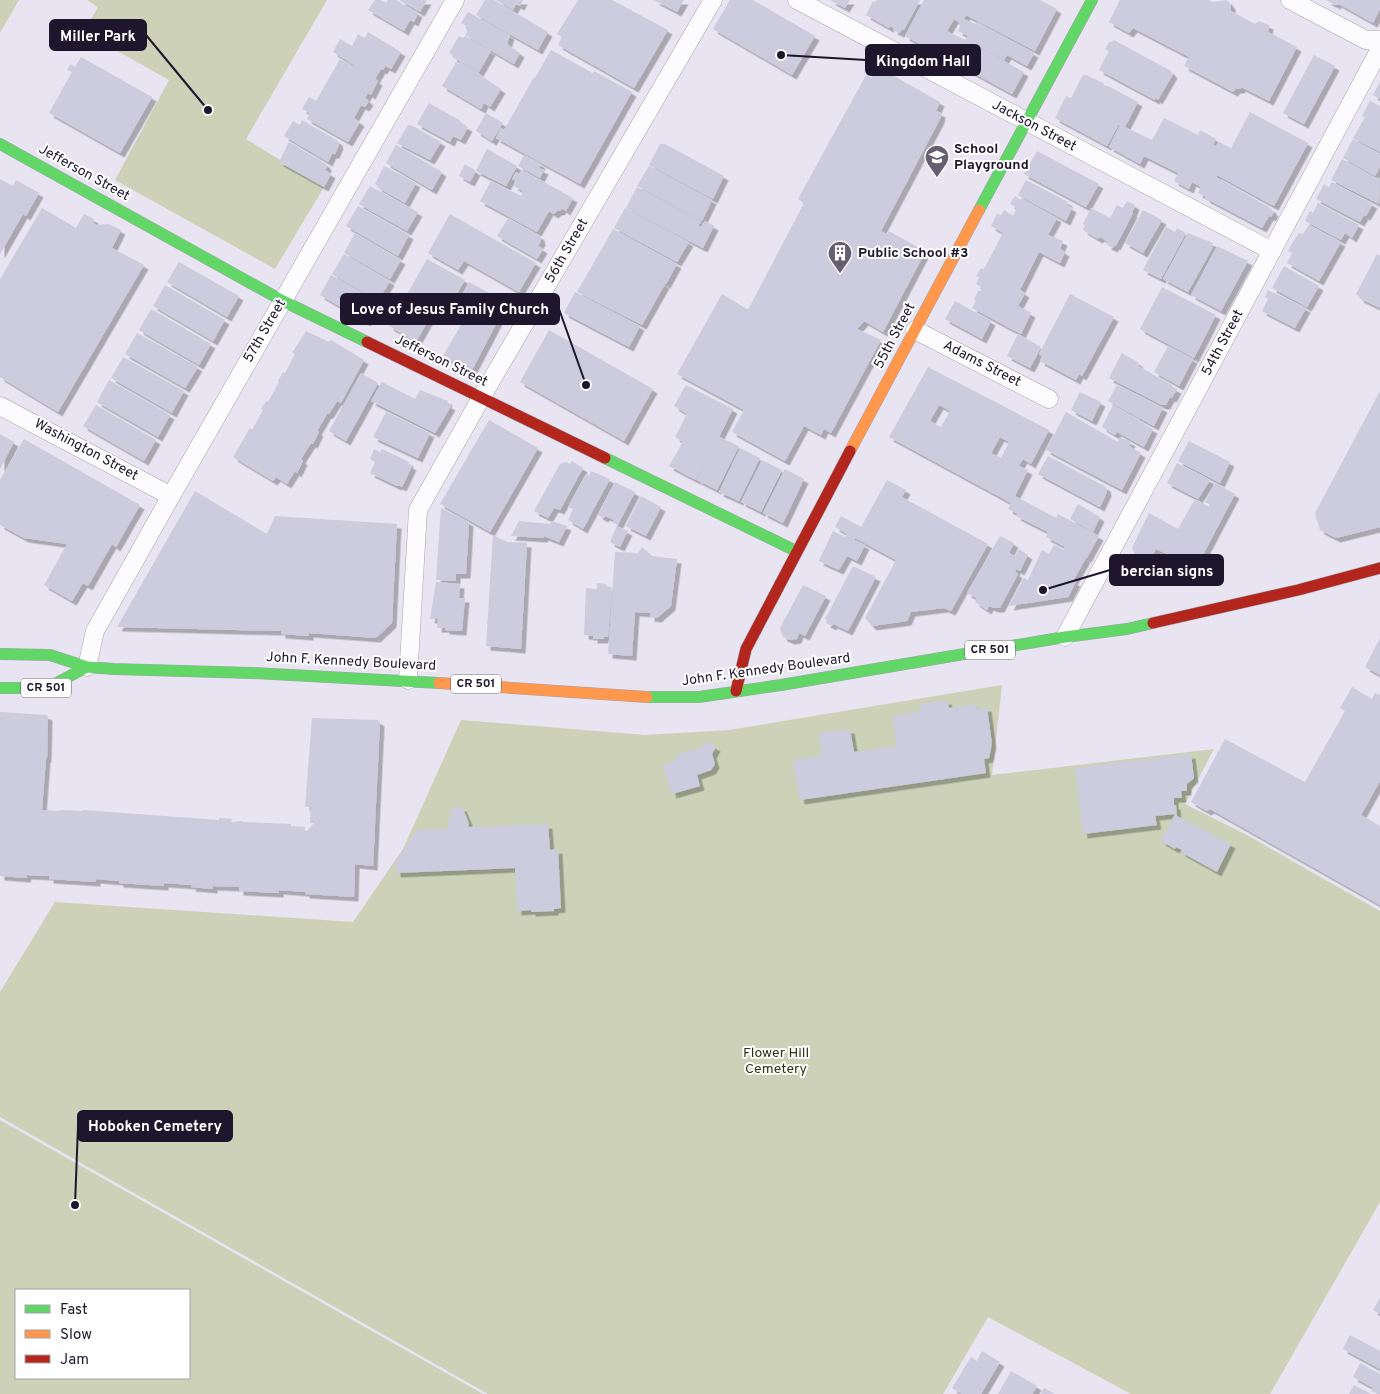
<svg xmlns="http://www.w3.org/2000/svg" width="1380" height="1394" viewBox="0 0 1380 1394" font-family="Overpass,sans-serif">
	<defs>
		<filter id="shadow"><feDropShadow dx="4.5" dy="4.5" stdDeviation="0" flood-color="#0004"/></filter>
	</defs>
	<rect width="100%" height="100%" fill="#e8e4f1"/>
	<g fill="#ccd1b8" fill-rule="evenodd">
		<path d="M0,0H19L0,33Z"/>
		<path d="M87,0H327L246,139L324,187L275,269L115,180L169,80L84,32L98,7Z"/>
		<path d="M1002,685L992,775L1214,749L1185,804L1247,835L1380,911V1202L1270,1394H1131L988,1317L943,1394H488L0,1117V992L55,902L353,922L403,849L461,720L645,735L729,730Z"/>
		<path d="M0,1120L483,1394H0ZM16,1290H189V1378H16Z"/>
	</g>
	<g fill="#ccccde" fill-rule="evenodd" filter="url(#shadow)">
		<path d="M375,0H380L386,3L388,0H396L418,13L414,22L410,20L404,31L368,10Z"/>
		<path d="M399,0H427L420,12Z"/>
		<path d="M485,0H494L548,32L538,50L476,15Z"/>
		<path d="M496,0H523L520,6L516,4L513,10Z"/>
		<path d="M578,0H612L668,30L634,88L558,45L562,37L557,34Z"/>
		<path d="M654,0H684L677,12Z"/>
		<path d="M730,0H753L815,36L792,75L713,29Z"/>
		<path d="M830,0H850L845,8Z"/>
		<path d="M877,0H920L904,30L902,29L900,33L893,30L894,28L890,26L889,28L866,15L873,1L875,2Z"/>
		<path d="M924,0H1040L1057,9L1035,51L966,15L964,19L975,24L977,22L1034,53L1027,66L1007,55L1004,60L974,44L1024,72L1012,94L905,36ZM954,19L961,24L958,31L968,36L965,40L947,31Z"/>
		<path d="M1120,0H1208L1213,2L1227,0L1231,5V11L1255,24L1259,21L1269,25L1268,32L1297,47L1269,101L1241,87L1240,89H1236L1233,92L1184,66L1189,57L1133,28L1129,33L1109,22Z"/>
		<path d="M1326,0H1380V9L1373,23L1337,3L1336,5Z"/>
		<path d="M468,12L510,35L507,44L520,53L514,64L465,35L467,33L466,28L467,26L461,23Z"/>
		<path d="M368,32L401,52L391,69L385,66L383,70L381,69L375,79L378,81L371,95L368,93L365,98L369,101L365,107L361,105L354,118L360,122L348,142L307,119L310,113L302,109L309,97L316,101L340,59L355,67L354,65L333,52L340,39L352,46L358,34L365,38Z"/>
		<path d="M459,36L463,38L465,36L491,51L479,72L452,57L453,55L449,53Z"/>
		<path d="M1114,40L1171,71V72L1173,74L1158,100L1156,98L1155,100L1099,70L1109,51L1105,49L1109,42H1112Z"/>
		<path d="M551,50L591,72L592,74L594,71L632,92L580,184L496,138L501,128L504,130L534,77L535,78Z"/>
		<path d="M1314,55L1335,66L1304,124L1283,113Z"/>
		<path d="M81,57L152,97L120,153L49,113L72,72L67,70L70,64L75,67Z"/>
		<path d="M456,62L459,64L460,62L478,72L480,75L501,89L490,107L484,103L481,109L442,86Z"/>
		<path d="M878,67L940,102L936,111L941,113L940,119L881,231L887,234L889,231L921,249L920,251L924,254L883,332L864,321L857,329L881,340L831,433L824,429L821,435L804,426L785,461L732,432L744,410L677,374L722,294L747,309L749,308L804,203L798,199L866,75L871,78Z"/>
		<path d="M1083,75H1086L1103,83L1104,86H1108L1138,102L1125,127L1152,140L1164,118L1198,135L1200,130L1216,139L1213,145L1216,146L1219,142L1231,148L1250,112L1308,143L1274,206L1217,175L1216,177L1272,209V211L1274,212L1271,217L1269,216L1262,228L1205,198L1206,197L1198,193L1201,187L1192,182L1189,189L1174,181L1178,173L1144,156L1140,164L1109,147L1120,125L1119,124L1107,146L1055,118L1066,96L1071,98Z"/>
		<path d="M1380,82V99L1373,95Z"/>
		<path d="M1370,101L1380,106V152L1353,138L1365,117L1362,116Z"/>
		<path d="M429,103L461,121L460,123L468,127L461,140L453,136L450,142L417,124Z"/>
		<path d="M486,113L503,123L492,141L476,131Z"/>
		<path d="M302,120L338,141L339,145L335,154H332L328,162L284,136L293,121L300,125Z"/>
		<path d="M408,125L413,126L441,142L430,160L397,143Z"/>
		<path d="M1353,139L1380,154V167L1375,176L1343,158Z"/>
		<path d="M289,142L326,164L327,167L325,170L331,174L324,187L279,162Z"/>
		<path d="M660,144H665L724,176L713,199L649,165Z"/>
		<path d="M396,145L442,172L432,190L386,163Z"/>
		<path d="M487,149L517,166L506,186L476,171Z"/>
		<path d="M1037,151L1099,184L1086,207L1024,174Z"/>
		<path d="M524,155L541,164L539,168L544,170L540,178L518,166Z"/>
		<path d="M1342,159L1376,178L1377,177L1380,179L1379,204L1331,180Z"/>
		<path d="M465,164L476,171L470,182L459,176Z"/>
		<path d="M384,166L416,183L405,203L377,187L378,186L375,184Z"/>
		<path d="M649,166L712,200L702,221L637,186Z"/>
		<path d="M522,170L573,198L566,211L562,208L560,211H557L554,214L549,211L537,232L480,201L491,181L521,196L523,191L514,186L516,181L512,179L516,172L520,174Z"/>
		<path d="M0,179L13,186L16,180L39,193L26,216L23,214L0,254Z"/>
		<path d="M1026,180L1068,202L1067,205L1072,208L1066,221L1018,195Z"/>
		<path d="M1332,182L1373,204L1366,216L1364,215L1360,222L1316,199L1324,184L1329,187Z"/>
		<path d="M370,186L418,212L407,231L359,204Z"/>
		<path d="M637,187L701,221L698,226L701,227L705,221L714,226L703,248L626,208Z"/>
		<path d="M1015,196L1021,200V198L1057,218L1048,235L1063,241L1060,249L1065,252L1060,263L1039,252L1020,290L1025,293L1018,306L1031,313L1021,334L972,308L976,301L974,299L979,290L981,291L983,288L976,284L979,277L976,276L981,268L983,269L985,267L1003,233L991,226L997,214L1001,215L1004,210L1013,216L1017,208L1010,204Z"/>
		<path d="M1127,201L1135,205L1132,213H1133L1116,246L1115,245L1113,248L1107,245L1108,242L1100,237L1098,239L1083,230L1085,226L1083,224L1091,208L1110,218L1117,205L1123,208Z"/>
		<path d="M1318,203L1359,225L1352,238L1345,233L1341,240L1305,221L1310,211L1313,213Z"/>
		<path d="M358,206L409,235L398,256L346,226Z"/>
		<path d="M42,208L76,228L84,214L94,219L93,223L96,225L109,224L121,230L112,248L144,265L58,412L0,377V279Z"/>
		<path d="M625,208L689,242L677,262L614,228Z"/>
		<path d="M1143,210L1162,220L1143,253L1125,243Z"/>
		<path d="M450,214L536,263L519,292L464,261L458,270L428,253Z"/>
		<path d="M508,218L540,236L541,241L538,246L543,249L537,259L497,236Z"/>
		<path d="M1309,225L1341,242L1319,281L1287,263L1292,253L1288,251L1293,242L1299,233L1303,234Z"/>
		<path d="M1166,227L1175,232L1177,228L1186,233L1161,279L1143,270Z"/>
		<path d="M613,229L677,264L666,284L621,260L665,284L642,325L577,292Z"/>
		<path d="M355,233L401,260L390,279L344,253Z"/>
		<path d="M1188,233L1213,243L1211,246L1213,247L1188,292L1163,279Z"/>
		<path d="M1217,246L1248,261L1221,311L1191,295Z"/>
		<path d="M344,254L390,281L378,301L332,274Z"/>
		<path d="M1377,254L1380,256V308L1359,298L1360,297L1356,294Z"/>
		<path d="M427,259L465,280L448,309L438,303L416,342L389,326Z"/>
		<path d="M179,262L239,296L227,317L167,282Z"/>
		<path d="M1284,266L1319,286L1307,307L1272,288Z"/>
		<path d="M331,275L378,302L366,322L320,295Z"/>
		<path d="M469,282L507,303L471,372L443,356L465,318L453,311Z"/>
		<path d="M165,285L225,320L213,341L153,306Z"/>
		<path d="M1162,287L1216,315L1194,358L1140,329Z"/>
		<path d="M1268,290L1306,308L1295,328L1262,311L1268,299L1265,297Z"/>
		<path d="M575,292L640,326L629,347L564,313Z"/>
		<path d="M1070,294L1114,317L1082,376L1079,374L1076,380L1040,361L1042,356L1039,354Z"/>
		<path d="M955,301L991,321L982,339L945,319Z"/>
		<path d="M151,309L211,344L199,365L139,330Z"/>
		<path d="M549,330L653,389L624,441L520,382Z"/>
		<path d="M306,331L329,342L331,340L364,360L341,403L337,401L329,414H327L317,431L319,432L313,444L311,443L301,459L303,461L297,473L295,471L287,484L276,477L273,481L233,457L250,428L252,430L263,410L261,409L266,401L268,402L279,382L278,381L283,372L285,373L295,354L292,353Z"/>
		<path d="M137,333L198,367L185,388L125,354Z"/>
		<path d="M1018,334L1041,347L1030,368L1007,356Z"/>
		<path d="M1168,346L1193,359L1179,386L1154,372Z"/>
		<path d="M1122,353L1139,363L1138,366L1172,385V387L1177,389L1172,398L1170,397L1166,405H1162L1109,378Z"/>
		<path d="M123,357L184,391L172,413L111,378Z"/>
		<path d="M928,367L1049,430L1031,464L1023,459L1019,466L1028,470L1015,496L1056,518L1058,514L1099,536L1087,558L1078,554L1086,558L1073,581L1076,582L1068,597L1009,606L1024,578L1028,580L1042,550L1049,554L1054,545L1064,550L1065,547L1046,537L1048,532L1016,516L1018,514L1008,509L1011,503L889,437ZM939,405L950,411L941,427L930,421ZM1000,437L1009,442L1001,458L991,453Z"/>
		<path d="M361,373L378,383L346,441L329,431Z"/>
		<path d="M109,380L170,415L158,437L97,402Z"/>
		<path d="M382,382L415,399L420,390L448,401L447,404L451,406L435,433L371,401Z"/>
		<path d="M686,385L733,409L719,437L739,446L717,490L697,480L710,454L696,480L669,466L683,442L675,437L687,414L674,406Z"/>
		<path d="M1117,385L1163,408L1154,426L1108,401Z"/>
		<path d="M1380,391V527L1336,538L1320,530L1315,513Z"/>
		<path d="M1080,392L1101,402L1092,421L1071,410Z"/>
		<path d="M96,405L156,440L144,461L83,426Z"/>
		<path d="M1113,405L1140,420L1139,422L1153,429L1144,447L1117,432L1115,435L1102,427Z"/>
		<path d="M386,412L430,433L418,458L373,437Z"/>
		<path d="M1066,412L1118,442L1120,437L1131,442L1129,446L1141,453L1122,490L1046,450Z"/>
		<path d="M489,420L538,448L490,532L440,504Z"/>
		<path d="M0,434L14,442L0,469Z"/>
		<path d="M24,439L140,505L116,547L112,544L88,586L83,583L72,601L44,585L67,544L24,538L0,525V480Z"/>
		<path d="M1189,441L1230,462L1220,483L1178,461Z"/>
		<path d="M740,448L760,458L739,501L719,492Z"/>
		<path d="M374,449L380,452L382,449L409,462L408,464L412,466L402,487L398,485L397,486L370,473L375,462L370,459Z"/>
		<path d="M1048,456L1106,487L1107,492L1100,507L1038,474Z"/>
		<path d="M762,460L782,470L761,512L741,502Z"/>
		<path d="M572,461L583,468L560,510L554,508L548,518L534,511L560,464L566,462L570,464Z"/>
		<path d="M1177,463L1210,480L1198,499L1167,483Z"/>
		<path d="M785,469L804,479L783,523L763,513Z"/>
		<path d="M591,471L610,479L583,529L568,520L573,509L568,507L586,474L589,476Z"/>
		<path d="M887,480L906,490L902,497L988,544L951,611L944,608L911,612L907,621L872,626L865,618L896,560L855,538V540L865,545L857,561L847,556L839,570L819,561L833,531L845,537L847,534L835,527L841,516L861,527Z"/>
		<path d="M615,482L635,492L618,525L612,522L614,520L605,516L604,518L598,515Z"/>
		<path d="M1215,483L1235,494L1196,568L1156,549L1153,554L1142,560L1136,557L1132,548L1149,513L1178,529L1195,499L1211,508L1212,506L1205,502Z"/>
		<path d="M195,491L267,534L275,516L397,524L392,623L376,638L309,633V636L281,634V631L117,627Z"/>
		<path d="M641,496L661,507L646,536L626,526Z"/>
		<path d="M1078,504L1100,517L1093,532L1070,519Z"/>
		<path d="M441,508L469,522L466,574H456V580L454,581L436,580Z"/>
		<path d="M519,521L550,524L552,521L567,526L559,542L544,536L543,538L511,536Z"/>
		<path d="M617,526L628,531L620,547L610,542Z"/>
		<path d="M493,535L507,542L527,543L521,649L486,646Z"/>
		<path d="M1000,536L1014,543L1009,553L1015,556L1019,549L1028,555L1020,571L1016,569L1015,572L1018,574L1000,608H994L989,606L987,610L975,602L977,598L967,593Z"/>
		<path d="M642,547L652,556L677,559L671,606L657,618L650,617V613L635,612L632,656L608,654L615,552L638,553Z"/>
		<path d="M853,566L876,577L848,631L833,624L832,626L826,623L827,620L825,619Z"/>
		<path d="M436,582L460,584L459,598H465L462,631L445,630V628H437L438,619H430Z"/>
		<path d="M597,583L606,584V586L612,587L608,637H604V639H593V636L584,635L586,588L597,589Z"/>
		<path d="M803,585L826,596L805,636L799,633L797,639L790,640L783,637L780,628Z"/>
		<path d="M1380,638V675L1365,667Z"/>
		<path d="M1352,687L1372,699L1375,693L1380,695V781L1361,815L1380,826V905L1210,809L1207,811L1191,802L1225,739L1305,782L1345,711L1340,708Z"/>
		<path d="M947,700L949,708L975,704L976,709L987,707L992,744L989,758L984,759L986,773L800,800L793,760L821,756L819,733L850,729L854,752L897,746L892,716L920,712L919,704Z"/>
		<path d="M0,712L47,715L48,717L47,758H46L42,810L59,811L60,810L83,811V810L219,820V818L232,819L231,822L242,821L243,822L291,824V826L305,827V830L307,831L314,823H310L311,807H305L312,718L378,720V721L380,722L373,866L355,864L354,897L305,894V892L279,890V893L239,891V887L213,886V889L191,887L192,885L164,883V886L119,883V881L96,879V882L49,879V876L27,875L26,878L0,876Z"/>
		<path d="M705,741L716,747L712,754L715,764L711,770L697,775L700,786L672,794L663,765L677,760L675,755L701,748Z"/>
		<path d="M1191,754L1194,778L1187,784V791H1181L1182,798H1174V805H1176L1177,816L1231,844L1217,872L1181,852L1182,850L1176,847L1175,849L1161,841L1175,814L1155,816L1157,825L1083,834L1075,768Z"/>
		<path d="M462,807L468,821L469,827L548,824L550,850L558,849L561,908L554,909V911L531,912V910L517,911L515,868L396,873V861L417,830L449,829L448,824L453,808Z"/>
		<path d="M1380,1298V1314L1373,1310Z"/>
		<path d="M1350,1335L1380,1351V1369L1343,1349Z"/>
		<path d="M982,1351L1000,1362L981,1394H962L952,1388L971,1357L977,1361Z"/>
		<path d="M1360,1363L1380,1374V1394L1371,1391L1373,1388L1353,1377Z"/>
		<path d="M1011,1371L1037,1386L1032,1394H998Z"/>
		<path d="M1354,1385L1371,1394H1349Z"/>
		<path d="M1044,1388L1055,1394H1041Z"/>
	</g>
	<g fill="none" stroke-linecap="round" stroke-linejoin="round">
		<defs>
			<g id="street">
				<path d="M797,0L1272,251"/>
				<path d="M1290,0L1366,40H1380"/>
				<path d="M915,330L1049,399"/>
				<path d="M0,406L171,496"/>
				<path d="M1065,637L1380,49"/>
				<path d="M87,667L95,631L171,496L455,0"/>
				<path d="M408,680L418,510L481,398L713,0"/>
			</g>
			<g id="fast">
				<path d="M0,144L283,301L367,342"/>
				<path d="M979,210L1092,0"/>
				<path d="M605,458L796,551"/>
				<path d="M0,654L50,655L87,667L114,669L252,673L439,683"/>
				<path d="M0,688H47L87,667"/>
				<path d="M647,697H699L781,685L1065,637L1127,629L1153,623"/>
			</g>
			<g id="slow">
				<path d="M850,451L979,210"/>
				<path d="M439,683L647,697"/>
			</g>
			<g id="jam">
				<path d="M367,342L605,458"/>
				<path d="M1153,623L1298,590L1380,568"/>
				<path d="M736,691L746,649L850,451"/>
			</g>
		</defs>
		<use href="#street" stroke="#a7a3b2" stroke-width="19"/>
		<use href="#fast" stroke="#a7a3b2" stroke-width="12"/>
		<use href="#slow" stroke="#a7a3b2" stroke-width="12"/>
		<use href="#jam" stroke="#a7a3b2" stroke-width="12"/>
		<use href="#street" stroke="#fcfbfd" stroke-width="18"/>
		<use href="#fast" stroke="#63d668" stroke-width="11"/>
		<use href="#slow" stroke="#ff974d" stroke-width="11"/>
		<use href="#jam" stroke="#b3261e" stroke-width="11"/>
	</g>
	<defs>
		<symbol id="school-pin" viewBox="-11 -11 22 30"><path d="M0 17L-7.5 6A9.5 9.5 0 1 1 7.5 6Z" fill="#645e71" stroke="#fff"/><path d="M0-5L7-2L0 1L-7-2ZM-4 1L0 2.5L4 1V4Q0 6-4 4Z" fill="#fff"/></symbol>
		<symbol id="building-pin" viewBox="-11 -11 22 30"><path d="M0 17L-7.5 6A9.5 9.5 0 1 1 7.5 6Z" fill="#645e71" stroke="#fff"/><path d="M-4-6H4V6H1V3H-1V6H-4ZM-2.5-4.3h1.7v1.8h-1.7ZM.8-4.3h1.7v1.8H.8ZM-2.5-1h1.7V.8h-1.7ZM.8-1h1.7V.8H.8Z" fill="#fff"/></symbol>
	</defs>
	<g fill-rule="evenodd">
		<use href="#school-pin" x="923" y="143" width="28" height="38"/>
		<use href="#building-pin" x="826" y="239" width="28" height="38"/>
	</g>
	<g text-anchor="middle" dominant-baseline="central" stroke-width="4" stroke-linejoin="round" paint-order="stroke">
		<g fill="#fff" stroke="#615c6b" stroke-width="1">
			<rect x="965" y="640.5" width="50" height="19" rx="4"/>
			<rect x="451" y="674.5" width="50" height="19" rx="4"/>
			<rect x="21" y="678.5" width="50" height="19" rx="4"/>
		</g>
		<g font-size="12" font-weight="bold" fill="#1d162c">
			<text x="990" y="650">CR 501</text>
			<text x="476" y="684">CR 501</text>
			<text x="46" y="688">CR 501</text>
		</g>
		<g font-size="14" fill="#1d162c" stroke="#fff">
			<text transform="translate(1034 126) rotate(28)">Jackson Street</text>
			<text transform="translate(84 173) rotate(29)">Jefferson Street</text>
			<text transform="translate(567 251) rotate(-60)">56th Street</text>
			<text transform="translate(265 331) rotate(-60)">57th Street</text>
			<text transform="translate(895 336) rotate(-62)">55th Street</text>
			<text transform="translate(1223 343) rotate(-62)">54th Street</text>
			<text transform="translate(441 361) rotate(26)">Jefferson Street</text>
			<text transform="translate(982 364) rotate(27)">Adams Street</text>
			<text transform="translate(86 450) rotate(28)">Washington Street</text>
			<text transform="translate(351 662) rotate(3)">John F. Kennedy Boulevard</text>
			<text transform="translate(766 670) rotate(-8)">John F. Kennedy Boulevard</text>
		</g>
		<g font-size="14" font-weight="bold" fill="#1d162c" stroke="#fff" text-anchor="start">
			<text x="954" y="149">School<tspan x="954" dy="16">Playground</tspan></text>
			<text x="858" y="253">Public School #3</text>
		</g>
		<g font-size="14" fill="#2d3311" stroke="#fff">
			<text x="776" y="1053">Flower Hill<tspan x="776" dy="16">Cemetery</tspan></text>
		</g>
	</g>
	<path fill="none" stroke="#1d162c" stroke-width="2" d="M208 110L146 35M781 55L866 60M586 385L559 309M1043 590L1110 570M75 1205L78 1126"/>
	<g fill="#1d162c" stroke="#fff" stroke-width="2">
		<circle cx="208" cy="110" r="5"/>
		<circle cx="781" cy="55" r="5"/>
		<circle cx="586" cy="385" r="5"/>
		<circle cx="1043" cy="590" r="5"/>
		<circle cx="75" cy="1205" r="5"/>
	</g>
	<g fill="#1d162c" stroke="#1d162c" stroke-width="2">
		<rect x="50" y="20" width="96" height="30" rx="5"/>
		<rect x="866" y="45" width="114" height="30" rx="5"/>
		<rect x="341" y="294" width="218" height="30" rx="5"/>
		<rect x="1110" y="555" width="113" height="30" rx="5"/>
		<rect x="78" y="1111" width="154" height="30" rx="5"/>
	</g>
	<g font-size="15" text-anchor="middle" font-weight="bold" fill="#fff">
		<text x="98" y="41">Miller Park</text>
		<text x="923" y="66">Kingdom Hall</text>
		<text x="450" y="314">Love of Jesus Family Church</text>
		<text x="1167" y="576">bercian signs</text>
		<text x="155" y="1131">Hoboken Cemetery</text>
	</g>
	<rect x="15" y="1289" width="175" height="90" fill="#ffffff" stroke="#a5a2ab"/>
	<rect x="25" y="1305" width="25" height="8" fill="#63d668" stroke="#a5a2ab"/>
	<text x="60" y="1314" font-size="15" fill="#1d162c">Fast</text>
	<rect x="25" y="1330" width="25" height="8" fill="#ff974d" stroke="#a5a2ab"/>
	<text x="60" y="1339" font-size="15" fill="#1d162c">Slow</text>
	<rect x="25" y="1355" width="25" height="8" fill="#b3261e" stroke="#a5a2ab"/>
	<text x="60" y="1364" font-size="15" fill="#1d162c">Jam</text>
</svg>
